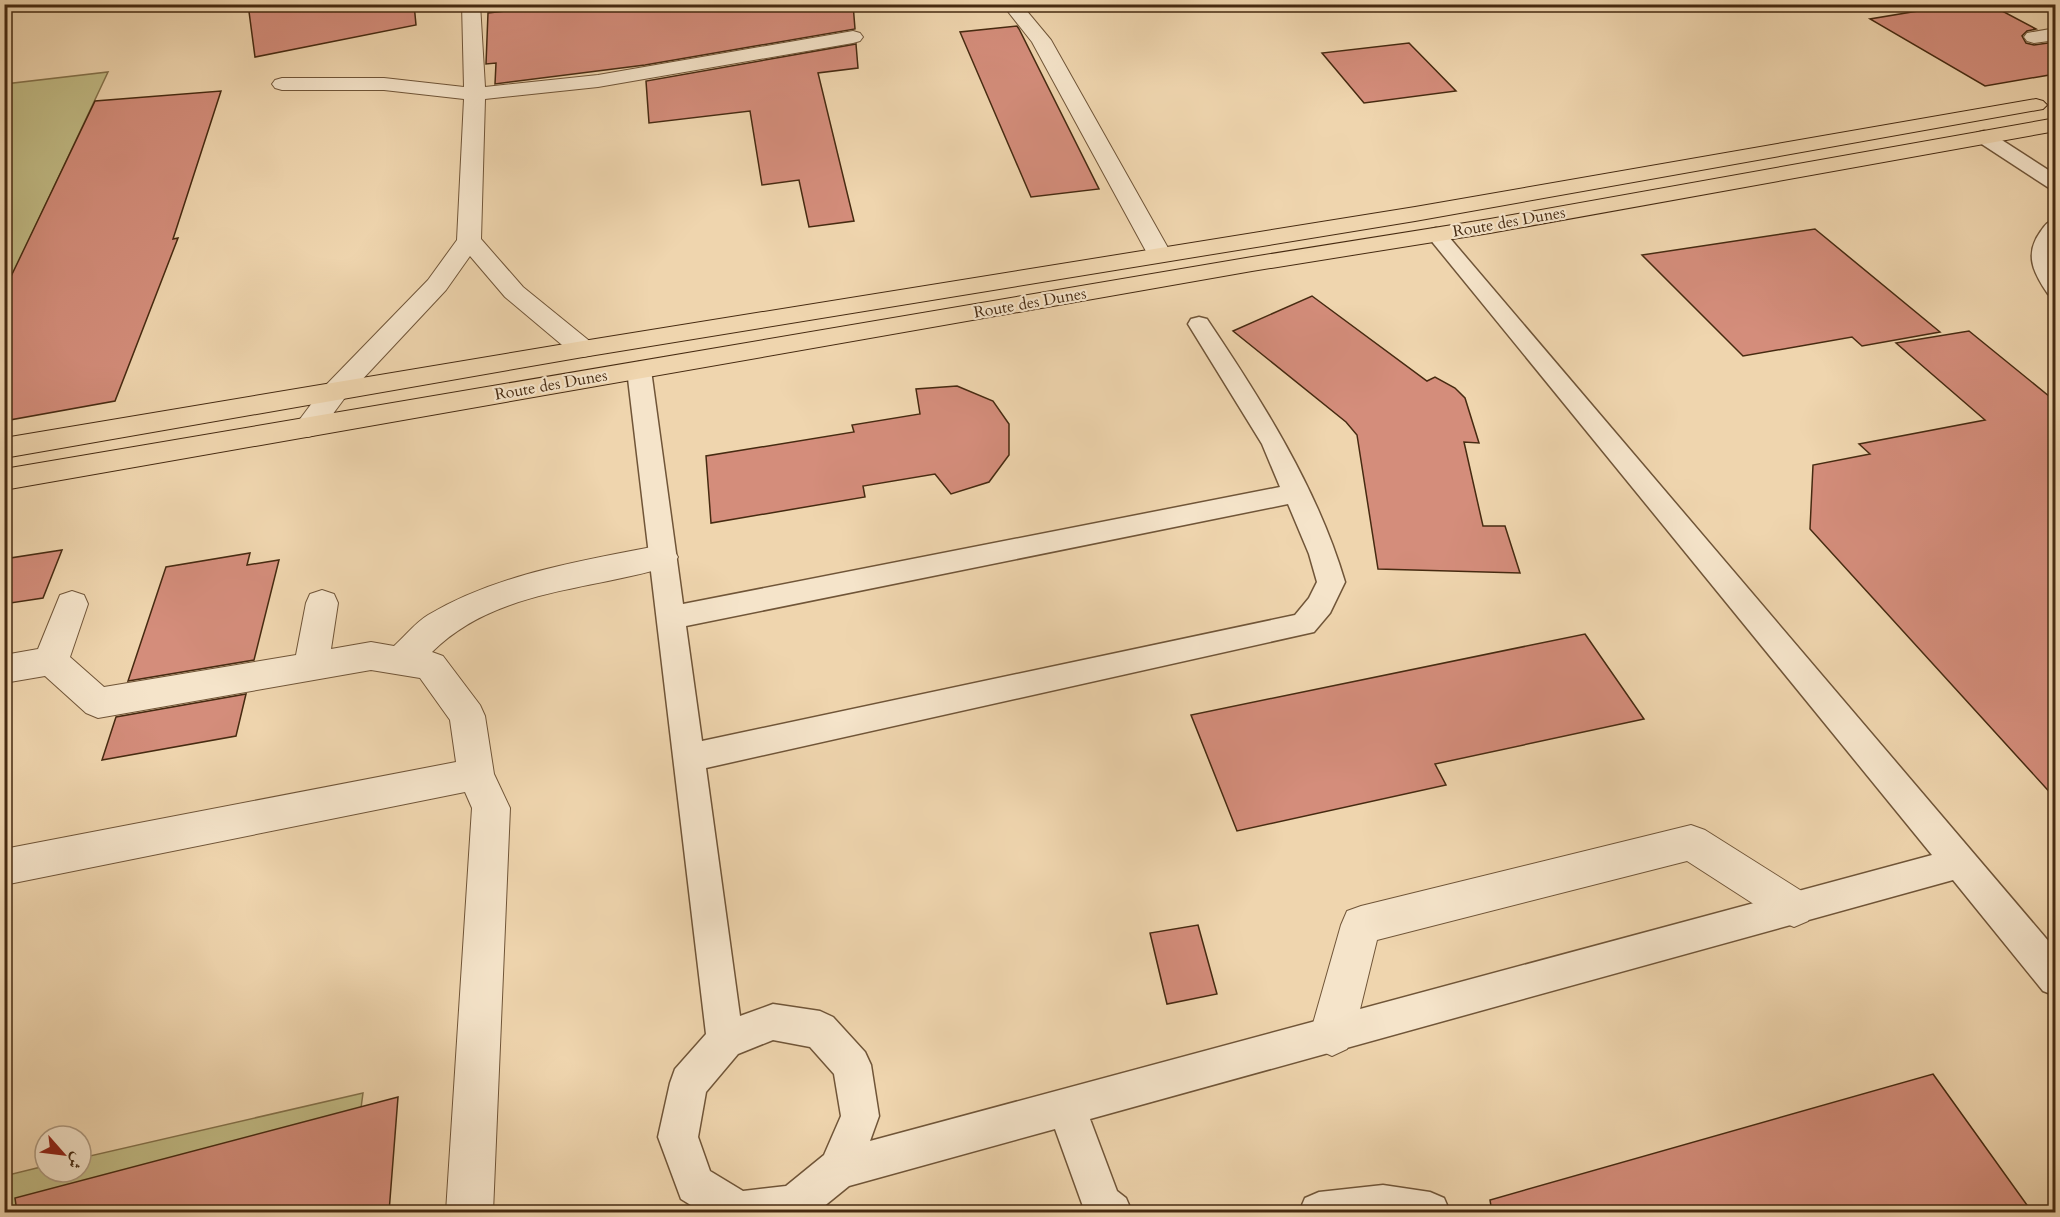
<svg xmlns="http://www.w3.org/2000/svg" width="2060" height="1217" viewBox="0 0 2060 1217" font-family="Cardo,Amiri,serif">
	<rect width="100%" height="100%" fill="#efd5ae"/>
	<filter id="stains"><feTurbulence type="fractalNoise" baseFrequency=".00333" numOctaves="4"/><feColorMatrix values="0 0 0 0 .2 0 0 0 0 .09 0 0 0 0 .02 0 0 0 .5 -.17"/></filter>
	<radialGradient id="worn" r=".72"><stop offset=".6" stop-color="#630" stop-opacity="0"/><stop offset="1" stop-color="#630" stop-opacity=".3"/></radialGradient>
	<g fill="#c1bb85" stroke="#84724b" stroke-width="1.5">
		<path d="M108,72L5,291V84Z"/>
		<path d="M363,1093L347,1212H5L4,1176L45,1166V1172H81V1158Z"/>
	</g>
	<g fill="#d48d7b" stroke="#462a11" stroke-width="1.5">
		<path d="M248,4H414L416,25L255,57Z"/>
		<path d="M565,4H853L855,29L645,65L495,84L496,63L486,64L488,13Z"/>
		<path d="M1960,4H1989L2036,29L2027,31L2022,36L2026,43L2034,45L2055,42V74L1985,86L1870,19Z"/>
		<path d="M1017,26L1019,29L1099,189L1031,197L960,32Z"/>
		<path d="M1409,43L1456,91L1364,103L1322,53Z"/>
		<path d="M856,44L858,68L818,73L854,221L809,227L799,180L762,185L750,111L649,123L646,81Z"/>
		<path d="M221,91L173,239L178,238L115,401L4,421V291L95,101Z"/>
		<path d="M1815,229L1940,332L1862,346L1852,337L1743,356L1642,255Z"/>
		<path d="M1312,296L1427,381L1435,377L1455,388L1465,398L1479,443L1464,442L1483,526H1505L1520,573L1378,569L1357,435L1346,422L1233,331Z"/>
		<path d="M1969,331L2055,401V798L1810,529L1813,465L1870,454L1859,444L1985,420L1896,343Z"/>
		<path d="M957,386L993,401L1009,424V455L989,482L951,494L935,474L863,486L865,497L711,523L706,456L854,432L852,425L920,414L916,389Z"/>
		<path d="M62,550L43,598L4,604V559Z"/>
		<path d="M250,553L247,565L279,560L254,660L128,681L166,567Z"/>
		<path d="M1585,634L1644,719L1435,764L1446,785L1237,831L1191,715Z"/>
		<path d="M246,694L236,736L102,760L116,717Z"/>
		<path d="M1198,925L1217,994L1167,1004L1150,933Z"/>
		<path d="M1933,1074L2032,1212H1492L1490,1200Z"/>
		<path d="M398,1097L389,1212H17L15,1198Z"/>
	</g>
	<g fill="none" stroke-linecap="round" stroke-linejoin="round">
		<defs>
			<g id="service">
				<path d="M1984,131L1991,133L2056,175V190L2049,188L1977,141L1975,137L1977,133Z"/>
				<path d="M2056,219V241L2052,257L2056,270V295L2048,294C2033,272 2024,254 2041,231C2045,225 2048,221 2056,219Z"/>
				<path d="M1436,228L1443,230L2056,950V996L2043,991L1953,880L1090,1119L1117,1191L1126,1198L1132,1212H1085L1055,1129L849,1186L817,1212H702L681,1199L658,1137L670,1083L675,1069L706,1034L627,370L631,365L639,362L647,365L651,370L683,604L1280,487L1262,444L1188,324L1191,319L1199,317L1207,319C1262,401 1317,487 1345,582L1330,613L1314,632L706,768L740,1016L773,1004L820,1011L833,1017L865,1052L871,1065L879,1116L870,1141L1932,855L1429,238L1426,234L1429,230ZM1288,504L1309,554L1317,582L1309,598L1295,615L702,741L686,626ZM773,1040L810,1047L834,1074L841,1116L824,1155L786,1186L743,1191L710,1171L698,1137L706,1092L738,1054Z"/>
				<path d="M1383,1185L1430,1192L1444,1198L1450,1212H1299L1305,1198L1319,1192Z"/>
			</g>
			<g id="minor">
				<path d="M462,4H480L485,87L598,75L853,31L860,33L863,37L860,41L853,43L598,87L485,99L481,239L523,287L592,343L596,349L592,355L583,357L574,355L505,297L470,256L446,290L344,399L318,434L308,437L298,434L294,427L324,387L428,280L457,240L464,99L384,90H282L275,88L272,84L275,80L282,78H384L464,87Z"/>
				<path d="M1002,4H1021L1051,40L1172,255L1169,260L1160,262L1151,260L1148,255L1032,42Z"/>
				<path d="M2056,28V40L2034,43L2027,41L2024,37L2027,33Z"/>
				<path d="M662,545L673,549L678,557L673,565C592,591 496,588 432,652L443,656L480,705L485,716L494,774L510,808L493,1212H446L472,808L465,792L4,885V849L456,762L450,720L420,678L371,670L98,718L86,713L45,676L4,683V655L38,649L60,595L72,591L84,595L88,604L70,657L104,687L296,655L306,603L310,594L322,590L334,594L338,603L331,649L371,642L394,646C405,636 416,622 428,615C499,573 582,561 662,545Z"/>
				<path d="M1691,825L1705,830L1808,895L1814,908L1808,921L1794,927L1780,921L1687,861L1377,940L1354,1034L1347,1049L1332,1056L1317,1049L1310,1034L1341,925L1347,911L1361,906Z"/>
			</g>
			<g id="primary">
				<path d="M2036,99L2043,101L2047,105L2043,109L1415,221L583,357L4,458V438L583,341L1415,207Z"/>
				<path d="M2056,118V131L1490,233L1252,271L4,490V469L1252,257L1490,219Z"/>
			</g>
		</defs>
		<use href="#service" stroke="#705538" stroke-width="3"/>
		<use href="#minor" stroke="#705538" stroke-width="2"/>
		<use href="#primary" stroke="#462a11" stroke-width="2"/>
		<use href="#service" fill="#f5e4ca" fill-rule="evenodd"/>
		<use href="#minor" fill="#f5e4ca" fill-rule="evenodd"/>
		<use href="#primary" fill="#efd5ae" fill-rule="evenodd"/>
	</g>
	<g text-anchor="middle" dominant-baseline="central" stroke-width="4.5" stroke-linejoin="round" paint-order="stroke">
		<g font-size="16" fill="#462a11" stroke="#f5e4ca">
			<text transform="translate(1509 222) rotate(-10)">Route des Dunes</text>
			<text transform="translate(1030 303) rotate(-10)">Route des Dunes</text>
			<text transform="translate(551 385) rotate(-10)">Route des Dunes</text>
		</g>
	</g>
	<rect width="2060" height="1217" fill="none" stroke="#efd5ae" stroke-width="24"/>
	<rect x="6" y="6" width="2048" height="1205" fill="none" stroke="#462a11" stroke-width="3"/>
	<rect x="12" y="12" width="2036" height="1193" fill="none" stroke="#462a11" stroke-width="1.5"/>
	<g transform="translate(63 1154) rotate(118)"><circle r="28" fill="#f5e4ca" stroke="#af9a80" stroke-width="1.5"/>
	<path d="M0-4.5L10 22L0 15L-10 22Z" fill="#8f2418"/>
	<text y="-9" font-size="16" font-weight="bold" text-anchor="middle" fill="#462a11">ش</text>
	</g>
	<rect width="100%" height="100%" filter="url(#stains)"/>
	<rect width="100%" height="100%" fill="url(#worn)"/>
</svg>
